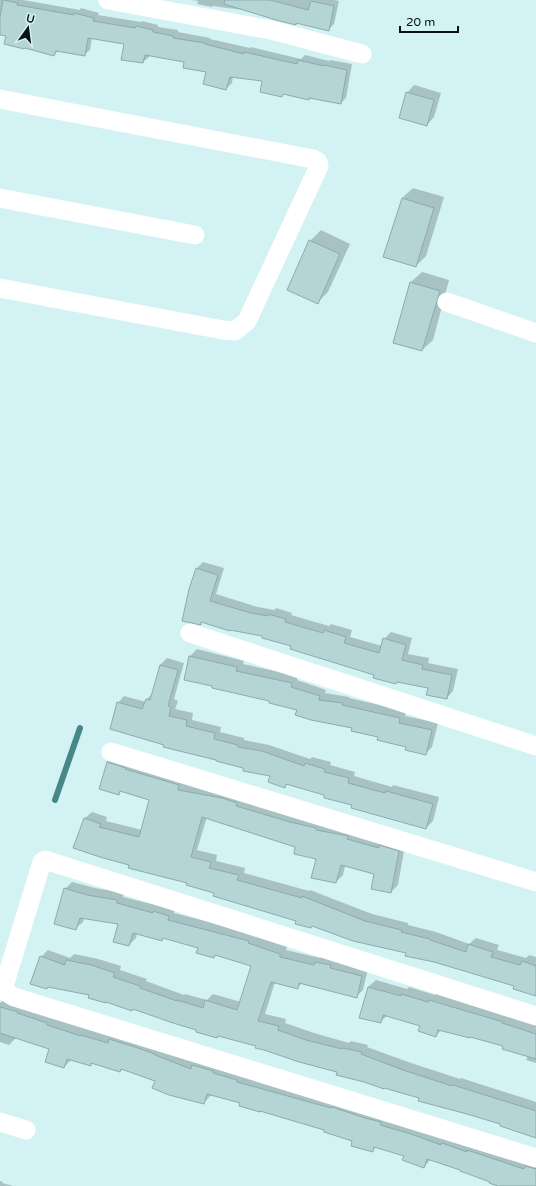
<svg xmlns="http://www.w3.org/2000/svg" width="536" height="1186" viewBox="0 0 536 1186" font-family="'Varela Round',sans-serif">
	<rect width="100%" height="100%" fill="#d2f2f4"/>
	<g fill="#0003">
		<path d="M0,0H23L80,10L81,8L99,13L98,15L141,22L142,21L158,25V27L178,30V32L210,38V39L250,48L251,47L259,49L301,59L305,55L329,61L330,60L352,64L346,98L341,103L310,98L308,99L285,93L282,96L264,80L233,76L232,83L226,89L207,71L185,61L149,55V57L143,62L125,43L92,38L90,50L84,55L59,50L54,55L8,35L0,34Z"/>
		<path d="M191,0H335L339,1L334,24L328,30L297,22L295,24L250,11L213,6L212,7L197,4L198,1Z"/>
		<path d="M414,85L441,93L434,117L427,125L407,93Z"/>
		<path d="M413,188L444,197L426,256L416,266L384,256L402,198Z"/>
		<path d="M321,230L350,244L328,292L317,303L310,241Z"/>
		<path d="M422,272L449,280L433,340L422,350L411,282Z"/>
		<path d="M203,562L224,568L216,594L258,607L274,610L276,608L292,613L291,615L329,626L331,624L352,630L350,637L382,646L384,639L391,632L412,638L408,654L429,658L428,663L458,669L453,691L447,698L429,688L375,674L264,636L202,622L200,624L196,569Z"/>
		<path d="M197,649L244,661L243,664L298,676L297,680L326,690L325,693L349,697V698L406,711L405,716L438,723L432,747L425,754L353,727L298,709L213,685L185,679L190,656Z"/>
		<path d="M167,658L184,663L174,699L178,701L175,709L193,713L192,720L221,727L220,732L244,738V740L269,745L310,759L312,757L331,762L330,765L355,772L354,776L392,787L393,785L439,797L433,821L426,828L326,794L288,783L285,786L271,775L165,745L118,703L124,696L146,702L147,699L153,693L160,665Z"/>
		<path d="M114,755L405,845L398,885L391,892L375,874L345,866L343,875L336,882L317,858L296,847L207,817L197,850L217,855L216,861L245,868L244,873L309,891L310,890L372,914L408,923V925L436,932L469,944L476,938L499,945L497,950L526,958L529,955L536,957V995L515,986L407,952L297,920L188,882L75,847L85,818L92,812L107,817L106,821L142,830L150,800L121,791L119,793L107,762Z"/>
		<path d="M72,882L95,888L124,893L123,897L160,906L175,909L174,913L255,934L254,936L287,947L286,950L320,958L322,955L368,969L363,990L356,997L302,983L297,988L275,982L265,1014L286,1019L285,1023L314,1033L349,1043L351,1041L368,1045L367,1047L411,1063L460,1079L461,1078L536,1102V1137L501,1124L257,1045L219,1035L217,1037L198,1029L90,995L41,957L48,950L70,958L74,954L98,959L121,966L120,970L147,979L146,981L184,995L185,994L207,1000L213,994L241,1002L253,965L217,954L214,957L199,947L164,937L162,940L137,933L136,938L129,945L119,923L84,918L83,922L76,928L65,889Z"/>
		<path d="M376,980L407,989L409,987L435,995L437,993L536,1025V1063L526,1060L528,1056L504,1045L442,1029L436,1036L421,1025L388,1015L380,1022L368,987Z"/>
		<path d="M4,1000L536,1163V1186H501L491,1181L431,1159L424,1167L405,1155L376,1147L373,1150L353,1141L325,1130L241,1103L211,1095L204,1103L156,1080L123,1069L120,1071L93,1063L90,1065L71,1060L64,1067L50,1048L16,1038L9,1045L0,1042V1003Z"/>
		<path d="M0,1181L3,1182L2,1183L13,1186H0Z"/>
	</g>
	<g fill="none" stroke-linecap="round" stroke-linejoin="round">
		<path stroke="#46878a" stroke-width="6" d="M55,800L80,728"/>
	</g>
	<g fill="#b4d4d6" stroke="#8cabac">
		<path d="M3,0L18,3L17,5L74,15V13L94,18L93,21L135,28L136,26L153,30V32L173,36V38L205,43V44L244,54V52L253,54L297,64L298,60L324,66V65L347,70L341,104L309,98V100L283,94L282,97L260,92L262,81L230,77L226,90L203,84L206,72L183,68L184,62L145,55L143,63L121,60L124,44L88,38L85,56L56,51L54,56L25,48L24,49L4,44L6,36L0,35V17Z"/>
		<path d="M225,0H270L308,10L311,1L334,6L329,31L296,23V25L276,20L224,4Z"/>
		<path d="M406,92L434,100L427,126L399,118Z"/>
		<path d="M402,198L434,208L416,267L383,257Z"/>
		<path d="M309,240L340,254L318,304L287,290Z"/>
		<path d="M410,282L440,291L422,351L393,343Z"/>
		<path d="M196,568L218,575L210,601L251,613L268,616V614L286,619L285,622L323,633L324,630L346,637L344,643L379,653L383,638L406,645L402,660L423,665L422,669L452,675L447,699L426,695L428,688L397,682L396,684L373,678L374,675L290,649L291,646L262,638V636L230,630V631L201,622V625L182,621L189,589Z"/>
		<path d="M189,656L237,667L236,671L292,683L291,687L320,696L319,700L343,703L342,705L400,718L399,723L432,730L426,755L405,750L406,747L377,740L378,737L351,731L352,728L311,720L295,715L297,710L269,703V701L212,688V686L184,680Z"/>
		<path d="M160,665L178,670L168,706L171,707L169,716L187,720L186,726L215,733L214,739L238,745V747L262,751L304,766L305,763L325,769L324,772L349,778L348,783L385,793L386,791L433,804L426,829L351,808L352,805L324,798V795L286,784L285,788L268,782L270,776L243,771V768L216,761V760L163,747L164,745L110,729L117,702L142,709L146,699L150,700Z"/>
		<path d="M107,762L126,768L125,769L179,785L178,790L222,798L237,803L236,806L290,822L316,828V830L348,836L347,839L379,848V845L399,851L391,893L371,889L374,874L341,865L336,883L311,878L316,859L294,854L295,847L202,817L191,857L211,862L209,868L239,875L237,880L302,898V896L365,921L402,930L401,932L430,939V940L466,952L468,944L493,952L491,957L520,965L522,961L536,966V996L513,989L514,986L434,962L405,956L406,953L353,941L312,926L311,928L295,924L296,921L213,896L214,893L186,885L187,883L128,868L129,865L103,858L73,848L84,818L101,824L99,827L139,837L149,800L120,791L119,795L99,789Z"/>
		<path d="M64,888L87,895L117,900V903L153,913V911L169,916L168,920L249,941L248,943L280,954V957L314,965L315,962L331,965L330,968L362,976L357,998L299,983L298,989L271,982L258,1021L279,1026L278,1030L306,1040L342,1049L343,1048L362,1052L361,1054L403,1070L452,1086L453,1085L530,1109L536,1111V1138L500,1126V1124L467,1114L418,1101L419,1098L384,1088V1089L364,1082L336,1075L337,1072L299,1062L264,1050L255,1048L256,1046L218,1036L217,1038L196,1032V1030L173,1023L133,1009L132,1011L106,1002V1003L88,998L89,995L48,987L47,989L30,984L40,956L65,965L66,960L91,965L115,973L113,977L140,986V988L177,1001V1000L203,1008L205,1000L237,1010L251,966L215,955L214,958L196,953L198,948L163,938L162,941L133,933L129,946L113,942L118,924L80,918L76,930L54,924Z"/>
		<path d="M368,987L401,996V994L428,1002L429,1000L503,1022L502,1023L536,1034V1059L502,1049L503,1046L470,1037V1038L438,1030L436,1037L418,1031L420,1026L383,1015L381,1023L359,1018Z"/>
		<path d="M0,1007L18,1012L17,1013L47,1023V1025L81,1036V1035L108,1043L109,1039L138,1048L155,1054V1055L191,1069L192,1065L213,1071V1073L237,1080V1082L331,1108L332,1107L365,1118L381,1122L380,1125L411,1134L441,1145L442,1143L467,1152V1150L524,1169L525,1166L536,1169V1186H498L489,1183L490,1182L460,1171V1170L427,1159L424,1168L402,1160L404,1156L374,1147L373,1152L351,1146L352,1141L324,1132V1130L260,1111V1112L239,1106L240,1103L207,1094L204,1104L169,1095L152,1088L155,1081L121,1069L120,1072L91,1063V1066L67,1059L64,1068L45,1062L49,1049L0,1033Z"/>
	</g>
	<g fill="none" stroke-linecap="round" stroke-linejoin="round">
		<g stroke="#fff" stroke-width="19">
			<path d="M108,0L271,30L362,54"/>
			<path d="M0,99L313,159L318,162L319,166L247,321L235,331L223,330L0,288"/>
			<path d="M0,198L195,235"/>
			<path d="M447,302L536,333"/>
			<path d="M190,633L536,746"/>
			<path d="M111,752L536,882"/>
			<path d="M536,1016L45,860L42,862L4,986L6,992L14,997L536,1158"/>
			<path d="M0,1122L26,1130"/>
		</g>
	</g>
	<g transform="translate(28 28) rotate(14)" stroke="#d2f2f4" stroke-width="3" paint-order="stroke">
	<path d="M0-3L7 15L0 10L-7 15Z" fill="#061112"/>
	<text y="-6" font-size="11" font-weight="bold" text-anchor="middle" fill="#061112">U</text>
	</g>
	<path d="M400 26v6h58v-6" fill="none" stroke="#061112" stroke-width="2"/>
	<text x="406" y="26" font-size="12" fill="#061112" stroke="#d2f2f4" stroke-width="3" paint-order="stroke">20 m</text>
</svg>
